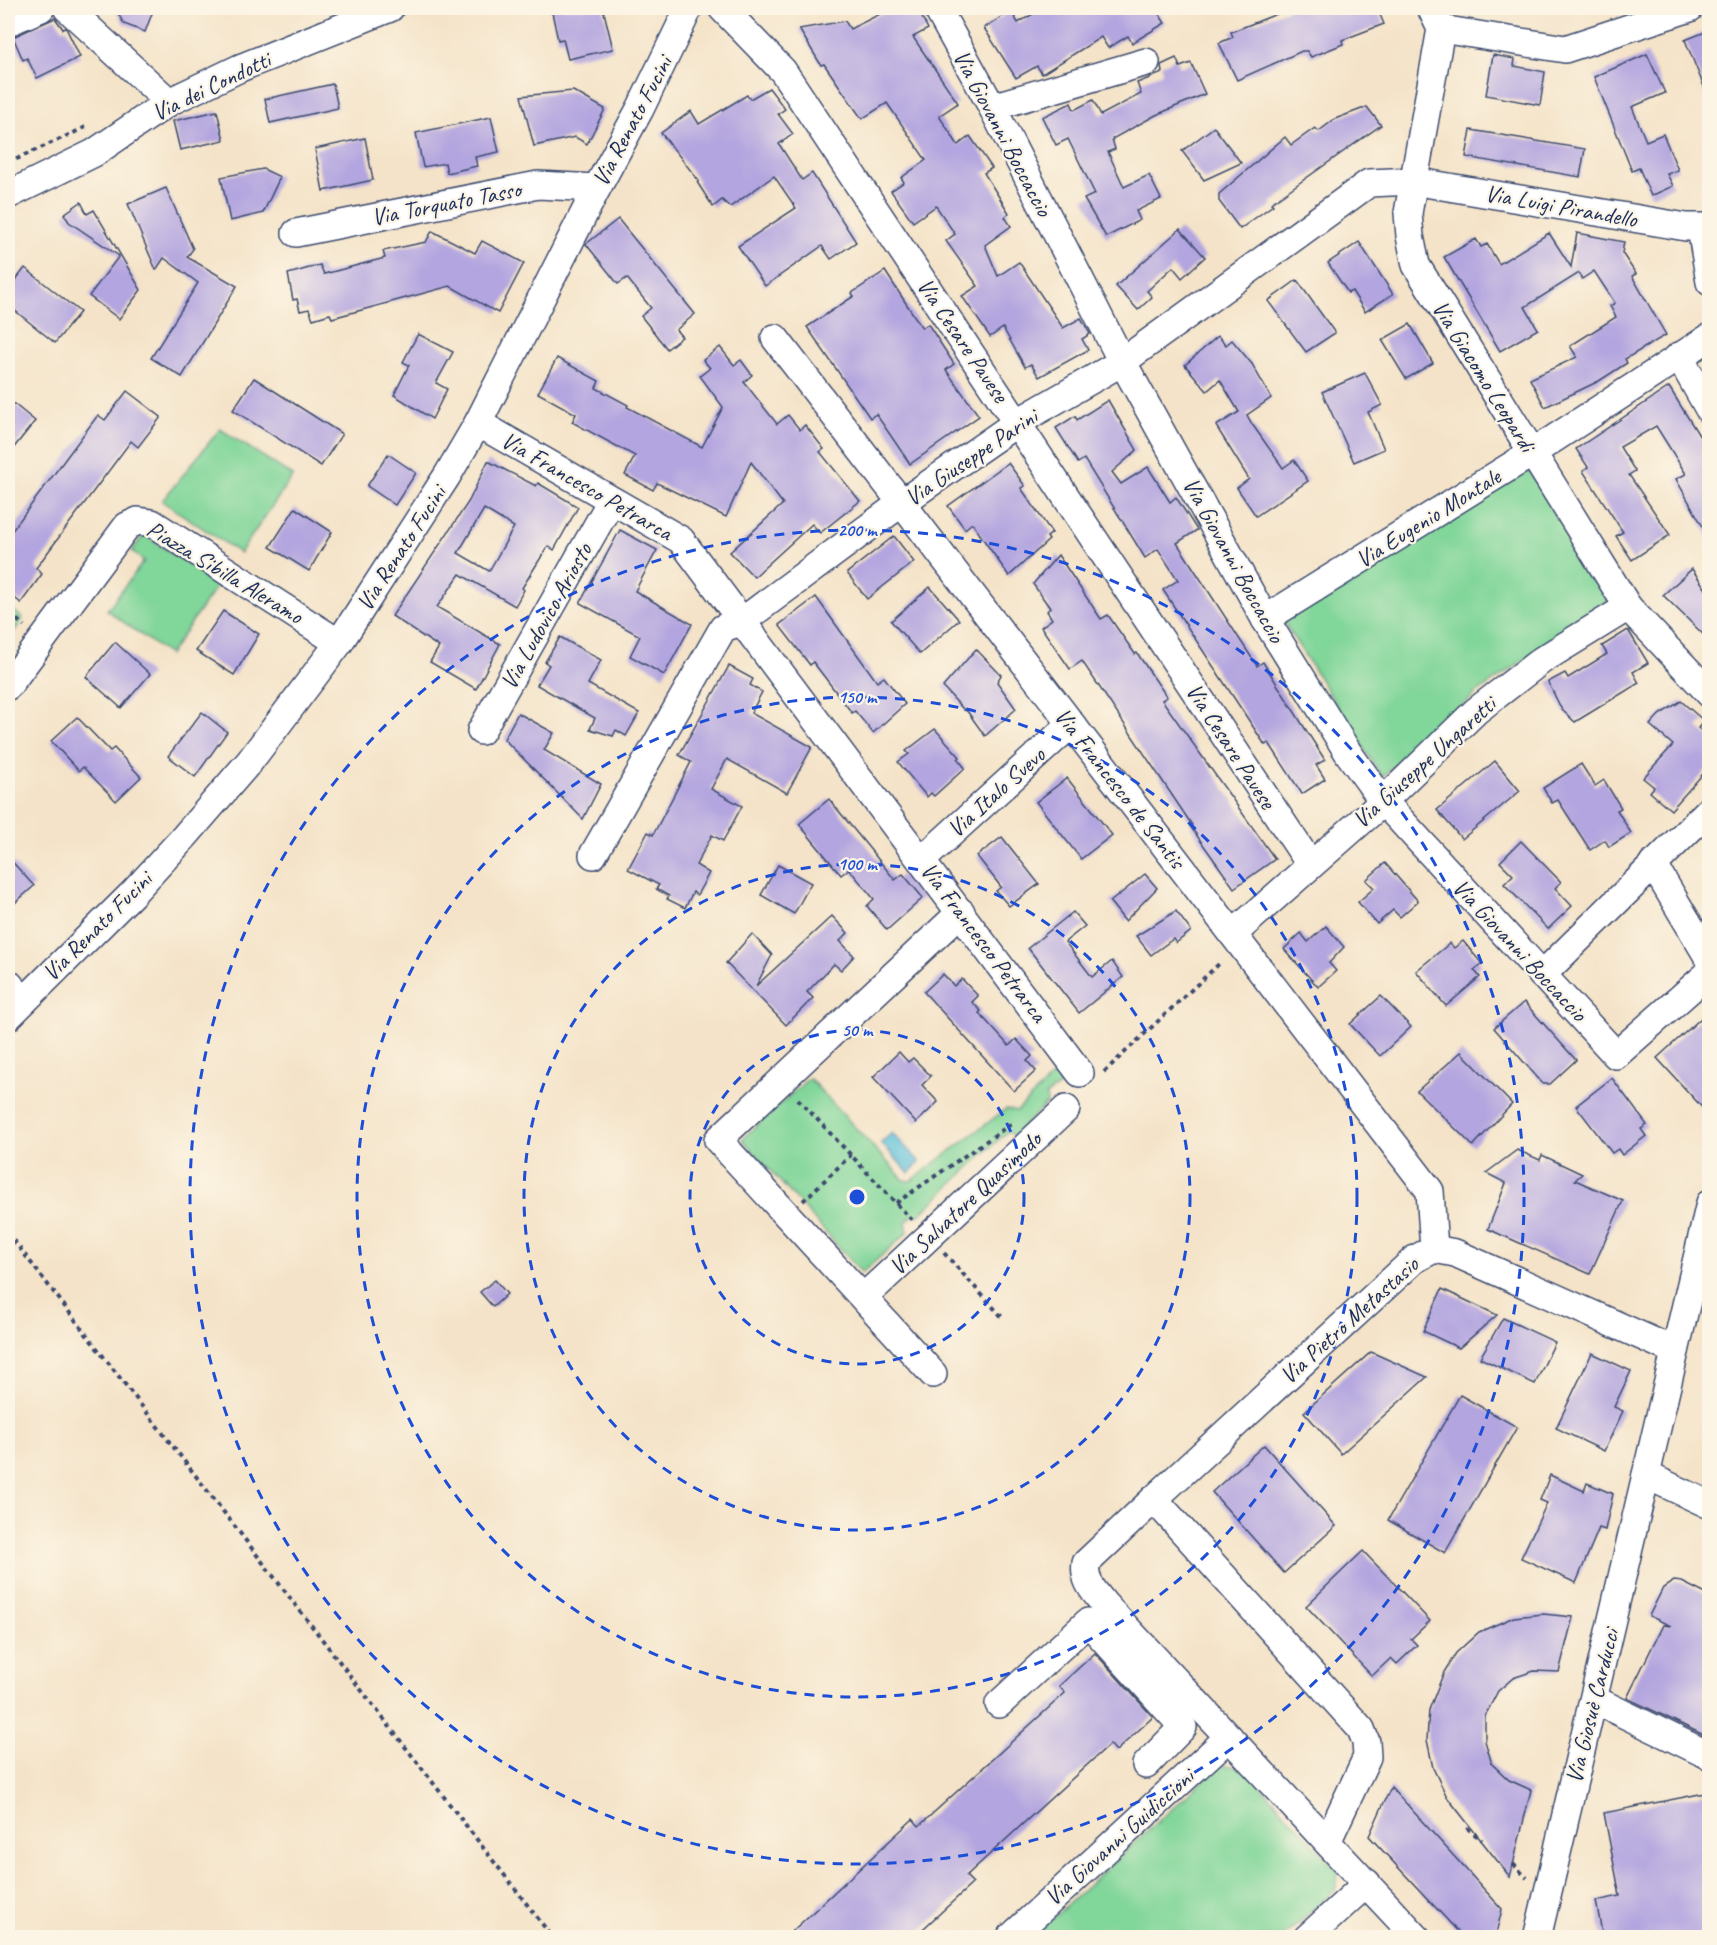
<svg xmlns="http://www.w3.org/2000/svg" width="1717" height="1945" viewBox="0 0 1717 1945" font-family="Caveat,sans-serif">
	<rect width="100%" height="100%" fill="#fcf5e5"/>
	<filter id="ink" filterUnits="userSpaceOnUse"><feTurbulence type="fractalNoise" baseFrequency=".0167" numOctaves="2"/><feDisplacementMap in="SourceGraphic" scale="12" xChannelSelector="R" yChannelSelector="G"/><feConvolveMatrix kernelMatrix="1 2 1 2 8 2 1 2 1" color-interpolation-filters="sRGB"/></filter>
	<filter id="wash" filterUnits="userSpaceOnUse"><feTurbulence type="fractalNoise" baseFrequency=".008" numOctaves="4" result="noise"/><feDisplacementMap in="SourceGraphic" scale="24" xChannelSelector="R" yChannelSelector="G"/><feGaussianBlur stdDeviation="1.35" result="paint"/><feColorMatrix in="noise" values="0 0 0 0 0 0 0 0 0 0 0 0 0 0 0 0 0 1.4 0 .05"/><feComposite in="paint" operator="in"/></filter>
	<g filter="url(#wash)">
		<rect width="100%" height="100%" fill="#f4e3c8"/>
		<g fill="#81d69a" stroke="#4e827c" stroke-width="1.5">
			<path d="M220,429L293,476L240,553L162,501Z"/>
			<path d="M1530,470L1609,601L1477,693L1382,777L1283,621Z"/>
			<path d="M146,536L218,584L169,655L107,610L144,561L132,551L142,537Z"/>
			<path d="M8,605L23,619L8,640Z"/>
			<path d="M1055,1074L1060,1086L1046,1095L1047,1103L1013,1136L1008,1131L918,1216L913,1215L906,1222L908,1232L862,1273L742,1139L809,1078L904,1180L911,1181L1006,1109L1017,1111Z"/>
			<path d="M1220,1765L1244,1767L1338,1871L1336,1889L1283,1937L1031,1938Z"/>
		</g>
		<path fill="#5ec1dc" stroke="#3c789d" stroke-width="1.5" d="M892,1133L920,1162L909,1173L881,1143Z"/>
		<g id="blocks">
			<g fill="#b3a5df" fill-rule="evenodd">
				<path d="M115,8H154L145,32L124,24Z"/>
				<path d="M551,8H603L613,49L568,59L563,39L558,40Z"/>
				<path d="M892,8H917L928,29L913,37L958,103L939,116L958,145L970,136L992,168L984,173L1009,213L1005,217L1011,226L985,245L998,276L1019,262L1063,328L1081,318L1090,334L1082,339L1088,350L1039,377L1031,364L1025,367L1003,328L990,337L962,296L978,286L946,241L955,234L936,206L913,222L891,191L904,182L901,178L926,160L887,103L862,119L824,64L821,65L799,29L845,21L850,29Z"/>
				<path d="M1043,8H1155L1165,23L1132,43L1128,36L1108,48L1101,37L1042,74L1037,66L1016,78L984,28L1011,11L1018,23Z"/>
				<path d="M1292,8H1377L1384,24L1342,40L1343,44L1311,57L1307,51H1302L1237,80L1219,43L1233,37L1231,32Z"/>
				<path d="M55,18L63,29L66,28L80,57L37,78L27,58L23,60L13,37Z"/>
				<path d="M1710,30V99H1709L1685,40Z"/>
				<path d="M1647,54L1665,93L1632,107L1646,141L1663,134L1678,170L1667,174L1673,186L1651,196L1639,168L1632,171L1594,77Z"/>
				<path d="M1493,55L1515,59L1514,66L1545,72L1540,105L1486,95Z"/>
				<path d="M1176,58L1180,67L1191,63L1205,94L1156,115L1112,139L1115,149L1108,152L1124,187L1149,175L1161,199L1136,211L1140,220L1106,237L1084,199L1095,194L1068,139L1056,145L1042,117L1071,103L1074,110L1093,100L1101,115L1141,94L1137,83L1162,73L1161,65Z"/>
				<path d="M333,84L338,108L270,123L265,99Z"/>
				<path d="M769,88L785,109L778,114L793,134L779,144L802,180L812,173L856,242L831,259L822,246L765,286L738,246L796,208L774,176L730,207L722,200L713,207L697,182L699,181L661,133L691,111L699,124L747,95L750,99Z"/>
				<path d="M573,91L605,109L587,144L575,137L534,146L521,96Z"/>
				<path d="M1367,107L1381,125L1271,203L1273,205L1240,229L1219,201V194L1285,137L1291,145L1315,128L1319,131L1335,119Z"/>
				<path d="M217,111L224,140L180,150L173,121Z"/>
				<path d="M491,117L499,152L475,157L477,166L447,173L445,163L423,167L416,133Z"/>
				<path d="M1214,127L1241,163L1204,180L1182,151Z"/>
				<path d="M1471,130L1585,149L1580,177L1466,157Z"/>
				<path d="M365,138L373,180L323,191L315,149Z"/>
				<path d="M263,169L280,177L263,213L230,221L221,177Z"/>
				<path d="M166,188L193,249L187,257L237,286L182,377L151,358L198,283L164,258L156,270L128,204Z"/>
				<path d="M81,202L87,214L94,210L141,290L119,319L89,296L119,256L69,222L64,214Z"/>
				<path d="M618,219L695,314L676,330L682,337L667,349L641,316L651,308L627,278L618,284L586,244Z"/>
				<path d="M1180,229L1205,257L1182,278L1173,267L1147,291L1152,297L1138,310L1116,286Z"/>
				<path d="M432,231L475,253L482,241L524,263L498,313L450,286L332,318L330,314L313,319L309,309L300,311L297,299L293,300L288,274L320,265L324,274L385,258L383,251L426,242Z"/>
				<path d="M1549,233L1571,267L1577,233L1624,242L1622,253L1636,274L1632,276L1666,335L1625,359L1627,363L1599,381L1545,407L1530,379L1577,357L1570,346L1616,317L1610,306L1615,303L1594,271L1582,279L1579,273L1525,307L1538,329L1500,351L1444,257L1476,239L1481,247L1487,244L1499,264Z"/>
				<path d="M1359,242L1393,294L1365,312L1352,291L1348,293L1328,263Z"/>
				<path d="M25,268L80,312L55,343L8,305V290Z"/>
				<path d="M885,271L922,328L928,324L954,364L946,370L979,416L910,464L876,414L870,418L807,327L854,296L852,293Z"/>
				<path d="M1297,280L1335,333L1306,352L1268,301Z"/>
				<path d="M1410,324L1433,363L1406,379L1382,340Z"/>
				<path d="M418,334L453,352L436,383L447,389L432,419L394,395L409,365L403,362Z"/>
				<path d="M1218,336L1226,345L1232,340L1252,364L1271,398L1247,415L1252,424L1283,468L1294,460L1308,481L1256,516L1237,488L1249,479L1216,426L1239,412L1220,380L1207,391L1185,365Z"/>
				<path d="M720,347L734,365L741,360L752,375L744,382L777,424L788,415L800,430L805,425L824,449L820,452L860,501L820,533L812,524L754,577L730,552L783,504L751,462L726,517L657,483L653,490L625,475L635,456L572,422L576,414L538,393L557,358L599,381L596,388L628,405L627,407L702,447L723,407L700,376L710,368L703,360Z"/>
				<path d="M1365,373L1382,405L1368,412L1384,449L1354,462L1322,392Z"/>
				<path d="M254,378L342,434L321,466L233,410Z"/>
				<path d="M1669,387L1710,453V539L1676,479L1686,474L1656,426L1620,447L1635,471L1629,475L1670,535L1632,560L1616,536L1623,532L1583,471L1588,467L1576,449Z"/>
				<path d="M127,391L161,417L138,447L131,441L36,568L42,574L21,603L8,593V536L98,415L105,420Z"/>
				<path d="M8,399L35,421L8,455Z"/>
				<path d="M1108,400L1137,450L1112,472L1121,484L1148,467L1170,502L1176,497L1197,530L1177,543L1257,666L1263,662L1325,760L1316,765L1325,779L1302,794L1269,743L1265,745L1163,590L1178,580L1158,549L1145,558L1084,459L1078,463L1056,428L1075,416L1077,420Z"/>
				<path d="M388,454L416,473L395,505L367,486Z"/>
				<path d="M488,461L536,486L538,483L578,507L554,550L548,546L522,588L524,590L515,606L460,574L437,607L500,644L476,689L430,662L439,647L392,616L469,501ZM484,509L514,527L489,571L458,553Z"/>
				<path d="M1008,463L1025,486L1021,488L1052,533L1047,537L1049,540L1009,576L972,523L965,529L948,506Z"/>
				<path d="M295,508L332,532L309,571L270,547Z"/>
				<path d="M620,530L657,550L635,591L692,624L664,675L630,656L640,636L580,603Z"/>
				<path d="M894,536L914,562L867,599L847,573Z"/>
				<path d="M1058,555L1101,619L1108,615L1135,654L1137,653L1167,697L1162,700L1275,859L1234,888L1190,826L1192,825L1082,661L1070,669L1041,627L1052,619L1047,611L1050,608L1033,584Z"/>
				<path d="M1692,569L1710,595V641L1663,595Z"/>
				<path d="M930,587L959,620L920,654L891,621Z"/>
				<path d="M816,597L877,682L884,677L905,704L873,733L855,711L852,713L813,662L810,665L779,625Z"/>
				<path d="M223,611L259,634L234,675L196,651Z"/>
				<path d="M1628,630L1648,663L1633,672L1639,683L1575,722L1562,710L1548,682L1565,673L1568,678L1607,654L1602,646Z"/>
				<path d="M560,637L601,660L588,684L639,713L626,736L616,730L613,736L590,729L595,718L537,685L549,665L545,662Z"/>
				<path d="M115,642L150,674L121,708L86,677Z"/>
				<path d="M976,649L1001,675L997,682L1016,709L985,736L967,711L964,710L943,687Z"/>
				<path d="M729,666L753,679L750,685L762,692L751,713L812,747L787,793L727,759L711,789L742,806L723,841L712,835L696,865L709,873L697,895L693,892L685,908L667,899L669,896L656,889L659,885L628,869L648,832L653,835L691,762L679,755Z"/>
				<path d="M1681,701L1704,721L1698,728L1710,738V766L1671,810L1650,792L1654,787L1643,778L1673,745L1650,725L1659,715Z"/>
				<path d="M202,712L227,732L195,777L168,756Z"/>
				<path d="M518,713L554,733L544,750L601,784L583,819L504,739Z"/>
				<path d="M77,717L110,751L114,748L141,777L116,801L83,767L79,771L51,741Z"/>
				<path d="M935,729L960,757L958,759L965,768L934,796L931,793L927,797L898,762L909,754L906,751Z"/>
				<path d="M1495,761L1520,791L1462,839L1437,810Z"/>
				<path d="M1581,764L1595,786L1604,780L1621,808L1617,810L1631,833L1609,847L1605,840L1590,850L1558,800L1552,803L1543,788Z"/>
				<path d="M1067,778L1112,835L1081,859L1036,802Z"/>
				<path d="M829,799L895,880L903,874L923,898L887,930L867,906L874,899L849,869L841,875L799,824Z"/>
				<path d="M1002,837L1039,884L1009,906L996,891L1001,887L977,856Z"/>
				<path d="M1521,841L1561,882L1555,888L1572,906L1548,929L1504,884L1513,875L1500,862Z"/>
				<path d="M8,857L34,886L8,909Z"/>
				<path d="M1385,863L1418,901L1400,917L1393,910L1377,924L1358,902L1374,888L1366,880Z"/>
				<path d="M778,865L811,883L794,914L761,895Z"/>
				<path d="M1145,874L1157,888L1125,921L1110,902Z"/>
				<path d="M1176,911L1191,931L1176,943L1173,939L1151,955L1136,936Z"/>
				<path d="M1073,912L1085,926L1065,942L1092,977L1112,961L1123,977L1079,1013L1028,948Z"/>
				<path d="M832,916L848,933L840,941L854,956L841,970L834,964L807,992L813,998L786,1025L726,963L752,934L772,955L756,986Z"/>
				<path d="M1326,926L1344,947L1329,963L1336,971L1318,987L1284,949L1301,933L1308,942Z"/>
				<path d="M1463,941L1482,964L1474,970L1480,977L1446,1006L1416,971L1450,943L1454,948Z"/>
				<path d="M943,974L954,986L962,979L978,996L972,1002L981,1011L979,1013L1009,1046L1016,1039L1032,1056L1027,1061L1036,1071L1014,1091L924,992Z"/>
				<path d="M1381,996L1411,1027L1380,1056L1350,1024Z"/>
				<path d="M1524,1002L1576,1060L1550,1084H1543L1494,1028Z"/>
				<path d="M1710,1010V1116L1657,1058Z"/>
				<path d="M899,1052L908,1062L913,1058L931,1076L922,1085L938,1102L916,1123L873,1077Z"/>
				<path d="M1461,1052L1512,1104L1473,1146L1417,1091Z"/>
				<path d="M1612,1078L1647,1125L1641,1129L1646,1136L1622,1155L1618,1149L1612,1153L1576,1106Z"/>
				<path d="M1517,1150L1540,1160L1542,1155L1582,1174L1575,1180L1623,1201L1590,1274L1488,1229L1506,1183L1486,1173Z"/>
				<path d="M495,1280L507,1294L493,1307L480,1292Z"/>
				<path d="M1442,1289L1497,1315L1459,1348L1423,1331Z"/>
				<path d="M1503,1318L1555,1342L1535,1384L1480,1358Z"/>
				<path d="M1371,1352L1427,1377L1341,1454L1304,1412Z"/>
				<path d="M1592,1353L1631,1371L1614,1407L1623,1411L1604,1451L1556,1428Z"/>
				<path d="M1460,1395L1517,1427L1445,1553L1388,1520Z"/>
				<path d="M1264,1445L1336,1526L1284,1573L1212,1492Z"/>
				<path d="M1550,1475L1584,1491L1587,1483L1613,1494L1605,1530L1599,1528L1576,1583L1521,1558L1547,1503L1540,1500Z"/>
				<path d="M1363,1551L1430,1621L1411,1639L1417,1645L1397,1664L1391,1658L1372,1676L1306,1606Z"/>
				<path d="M1674,1581L1682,1582L1710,1596V1738L1627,1698L1663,1625L1671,1626L1649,1616L1663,1588Z"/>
				<path d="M1543,1614L1573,1617L1559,1672L1534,1671L1513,1678L1498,1691L1485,1716V1741L1492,1764L1509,1780L1531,1790L1510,1877L1447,1797L1433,1768L1427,1740L1429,1710L1444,1672L1456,1653L1479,1632L1514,1617Z"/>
				<path d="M1095,1653L1153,1717L1116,1751L1110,1744L966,1876L973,1883L913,1938H785L913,1819L919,1826L1065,1693L1059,1686Z"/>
				<path d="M1391,1787L1502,1909L1495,1938H1464L1369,1836Z"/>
				<path d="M1710,1792V1938H1603L1596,1901L1620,1896L1604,1813Z"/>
			</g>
		</g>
	</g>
	<g filter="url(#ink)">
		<use href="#blocks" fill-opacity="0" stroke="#3c4a6e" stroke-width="1.5"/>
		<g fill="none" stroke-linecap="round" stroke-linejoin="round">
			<defs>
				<g id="minor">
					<path d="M67,8L169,102"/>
					<path d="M722,8L783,71L1310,864"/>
					<path d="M937,8L992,107L1117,352L1265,619L1349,754L1383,801L1616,1055L1710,972"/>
					<path d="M1431,8L1441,29L1408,213L1410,236L1416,265L1628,607L1710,694"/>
					<path d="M8,22L41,8"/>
					<path d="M1441,29L1565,49L1690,8"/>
					<path d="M992,107L1146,62"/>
					<path d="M8,195L94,153L169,102L240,68L390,8"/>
					<path d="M1701,228L1710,282"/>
					<path d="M296,233L538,185L597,188"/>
					<path d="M775,338L1430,1191L1434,1249"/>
					<path d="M1679,356L1710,411"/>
					<path d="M478,423L681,540L1080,1073"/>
					<path d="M1265,619L1532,453L1710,337"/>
					<path d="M8,686L127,526L138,521L152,523L339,643"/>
					<path d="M481,731L611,501"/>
					<path d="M593,855L723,628L741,622L900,504L1018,422L1122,362L1369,183L1413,181L1686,227H1710"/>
					<path d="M922,860L1070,725"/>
					<path d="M1653,864L1710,960"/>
					<path d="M1233,934L1375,809L1476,711L1542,660L1628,607"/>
					<path d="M1542,975L1710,809"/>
					<path d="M8,983L24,1001"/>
					<path d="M8,1017L132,894L185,836L250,761L339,643L447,476L478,423L597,188L640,109L689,8"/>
					<path d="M864,1297L1066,1109"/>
					<path d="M933,1374L718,1140L961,912"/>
					<path d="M1646,1475L1710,1505"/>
					<path d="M1154,1499L1415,1259L1434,1249L1455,1253L1675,1351"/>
					<path d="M1595,1700L1710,1756"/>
					<path d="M999,1704L1088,1622L1183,1727L1146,1765"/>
					<path d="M1327,1842L1367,1757L1366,1742L1361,1729L1154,1499L1086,1563C1083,1581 1094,1591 1105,1605L1314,1828C1348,1865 1383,1901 1417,1938"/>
					<path d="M1010,1938L1229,1737"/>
					<path d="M1307,1938L1367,1883"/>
					<path d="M1537,1938L1710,1203"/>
				</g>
			</defs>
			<use href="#minor" stroke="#3c4a6e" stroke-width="30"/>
			<g stroke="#3c4a6e" stroke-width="4" stroke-dasharray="4.5 4.5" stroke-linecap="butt">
				<path d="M8,163L86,127"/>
				<path d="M8,620L16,619L24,626"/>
				<path d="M1104,1072L1222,961"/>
				<path d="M798,1099L912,1220"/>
				<path d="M803,1201L851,1155"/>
				<path d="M896,1203L1011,1124"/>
				<path d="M8,1233L553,1938"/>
				<path d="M944,1253L1003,1318"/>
				<path d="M1467,1828L1482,1840"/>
				<path d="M1513,1864L1527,1878"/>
			</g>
			<use href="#minor" stroke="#fff" stroke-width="27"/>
		</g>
	</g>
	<g fill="none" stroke="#1d4ed8" stroke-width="3" stroke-dasharray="10 8">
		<circle cx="857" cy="1197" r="167"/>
		<circle cx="857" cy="1197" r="333"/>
		<circle cx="857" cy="1197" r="500"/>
		<circle cx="857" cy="1197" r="667"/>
	</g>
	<g text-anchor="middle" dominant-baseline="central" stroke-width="4.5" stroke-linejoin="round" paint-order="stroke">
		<g font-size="24" fill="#1b2f5e" stroke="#fcf5e5">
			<text transform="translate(211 86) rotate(-26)">Via dei Condotti</text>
			<text transform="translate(632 121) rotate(-62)">Via Renato Fucini</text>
			<text transform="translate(1003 133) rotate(62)">Via Giovanni Boccaccio</text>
			<text transform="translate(446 203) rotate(-11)">Via Torquato Tasso</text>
			<text transform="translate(1561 206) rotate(10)">Via Luigi Pirandello</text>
			<text transform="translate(963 340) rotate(56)">Via Cesare Pavese</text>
			<text transform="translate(1484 376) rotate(58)">Via Giacomo Leopardi</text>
			<text transform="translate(971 457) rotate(-34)">Via Giuseppe Parini</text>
			<text transform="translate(587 486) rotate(30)">Via Francesco Petrarca</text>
			<text transform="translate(1428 518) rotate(-32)">Via Eugenio Montale</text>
			<text transform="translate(401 548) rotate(-57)">Via Renato Fucini</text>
			<text transform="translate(1234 560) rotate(61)">Via Giovanni Boccaccio</text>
			<text transform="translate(225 572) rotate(31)">Piazza Sibilla Aleramo</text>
			<text transform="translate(546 616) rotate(-61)">Via Ludovico Ariosto</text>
			<text transform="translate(1231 746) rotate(57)">Via Cesare Pavese</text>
			<text transform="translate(1424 762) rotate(-42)">Via Giuseppe Ungaretti</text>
			<text transform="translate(1120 788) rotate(52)">Via Francesco de Santis</text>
			<text transform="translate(996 792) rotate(-42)">Via Italo Svevo</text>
			<text transform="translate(97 926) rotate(-45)">Via Renato Fucini</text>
			<text transform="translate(984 942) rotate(53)">Via Francesco Petrarca</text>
			<text transform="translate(1520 950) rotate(47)">Via Giovanni Boccaccio</text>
			<text transform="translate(965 1203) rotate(-43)">Via Salvatore Quasimodo</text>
			<text transform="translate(1349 1320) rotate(-42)">Via Pietro Metastasio</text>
			<text transform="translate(1592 1706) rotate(-76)">Via Giosuè Carducci</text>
			<text transform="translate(1119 1837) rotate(-42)">Via Giovanni Guidiccioni</text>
		</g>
	</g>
	<circle cx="857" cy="1197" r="9" fill="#1d4ed8" stroke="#fcf5e5" stroke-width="3"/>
	<g font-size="18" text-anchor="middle" font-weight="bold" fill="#1d4ed8" stroke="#fcf5e5" stroke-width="4.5" stroke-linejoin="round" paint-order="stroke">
		<text x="857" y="536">200 m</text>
		<text x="857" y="703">150 m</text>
		<text x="857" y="870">100 m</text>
		<text x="857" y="1036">50 m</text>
	</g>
	<rect width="1717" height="1945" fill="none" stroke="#fcf5e5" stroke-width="30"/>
</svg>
